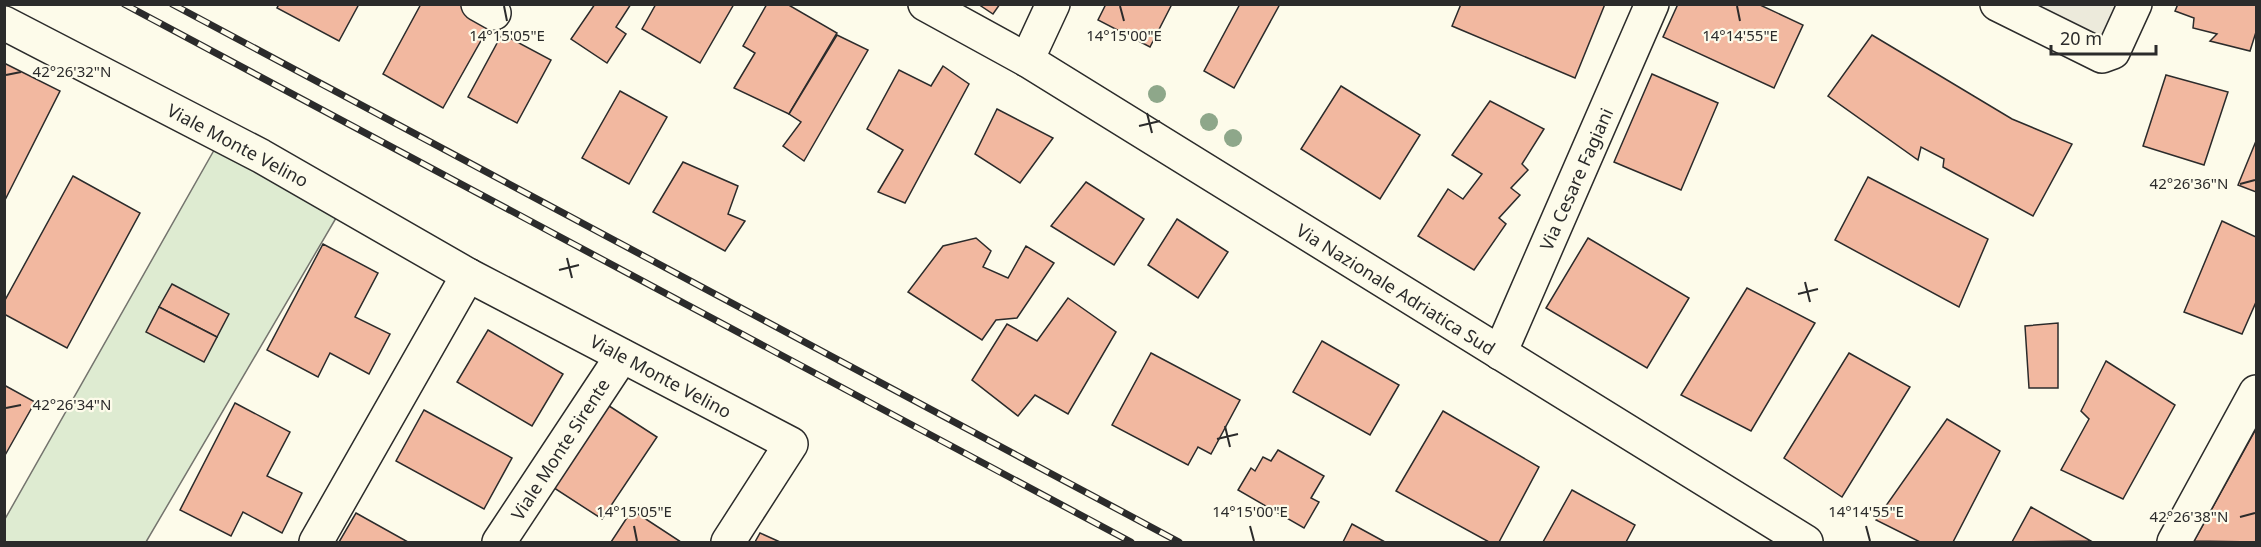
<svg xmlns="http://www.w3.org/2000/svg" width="2261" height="547" viewBox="0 0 2261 547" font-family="'Noto Sans',sans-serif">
	<rect width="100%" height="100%" fill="#fdfbea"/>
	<path fill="#deebd1" stroke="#74746e" stroke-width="1.5" d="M217,145L339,213L146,542H5V519Z"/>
	<path fill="#eceadb" stroke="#74746e" stroke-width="1.5" d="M2021,5H2127L2108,47Z"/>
	<g fill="#f2b8a0" stroke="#2b2b2b" stroke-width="1.5">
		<path d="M279,4H359L339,41L277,8Z"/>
		<path d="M421,4H462L492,21L443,108L383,74Z"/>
		<path d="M595,4H631L616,27L626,34L607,63L571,39Z"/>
		<path d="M656,4H734L700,63L642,29Z"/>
		<path d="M767,4H787L837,33L789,114L734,88L755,53L743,46Z"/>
		<path d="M978,4H1000L993,14Z"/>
		<path d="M1106,4H1172L1150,47L1098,20Z"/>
		<path d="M1240,4H1280L1234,88L1204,71Z"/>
		<path d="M1461,4H1605L1575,78L1452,26Z"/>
		<path d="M1678,4H1758L1803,25L1774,88L1663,37Z"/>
		<path d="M2178,4H2256V32L2250,51L2210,41L2217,34L2193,28L2194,18L2175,11Z"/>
		<path d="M502,34L551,60L517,123L468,97Z"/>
		<path d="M837,35L868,50L804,161L783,146L801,122L789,114Z"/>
		<path d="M1872,35L2012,119L2072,144L2033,216L1943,167L1944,159L1921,147L1918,160L1828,96Z"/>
		<path d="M4,63L60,91L4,202Z"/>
		<path d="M943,66L969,84L905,203L878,192L903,150L867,129L899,70L931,86Z"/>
		<path d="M1652,74L1718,103L1681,190L1614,162Z"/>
		<path d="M2166,75L2228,92L2204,165L2143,146Z"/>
		<path d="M1341,86L1420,135L1380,199L1301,149Z"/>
		<path d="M620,91L667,117L629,184L582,158Z"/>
		<path d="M1490,101L1544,129L1522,164L1528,170L1511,188L1520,195L1499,218L1506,224L1474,270L1418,236L1448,189L1463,199L1482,174L1452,155Z"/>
		<path d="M997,109L1053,138L1020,183L975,154Z"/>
		<path d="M2256,141V192L2238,185Z"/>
		<path d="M683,162L738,186L728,214L745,221L725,251L653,212Z"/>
		<path d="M73,176L140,213L67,348L4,314V302Z"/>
		<path d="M1868,177L1988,239L1959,307L1835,240Z"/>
		<path d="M1086,182L1144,219L1114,265L1051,226Z"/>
		<path d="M1177,219L1228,252L1198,298L1148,265Z"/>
		<path d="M2222,221L2256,237V302L2242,334L2184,312Z"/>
		<path d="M976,238L991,251L983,267L1008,278L1026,246L1054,263L1017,318L996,320L982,340L908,292L943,246Z"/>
		<path d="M1588,238L1689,298L1647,368L1546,308Z"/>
		<path d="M323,244L378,273L355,317L390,334L369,374L330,353L318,377L267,350Z"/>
		<path d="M172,284L229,314L217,337L159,307Z"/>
		<path d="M1747,288L1815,323L1751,431L1681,395Z"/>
		<path d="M1068,298L1116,332L1068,414L1035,395L1018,416L972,380L1007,324L1037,341Z"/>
		<path d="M159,307L217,337L204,362L146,332Z"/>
		<path d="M2058,323V388H2029L2025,326Z"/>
		<path d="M488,330L563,374L532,426L457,382Z"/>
		<path d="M1322,341L1399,385L1370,435L1293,392Z"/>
		<path d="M1151,353L1240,400L1211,454L1198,447L1188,465L1112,425Z"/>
		<path d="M1849,353L1910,387L1842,497L1784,458Z"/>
		<path d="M2106,361L2175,405L2123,499L2061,470L2089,419L2081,411Z"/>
		<path d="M4,385L35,402L4,457Z"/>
		<path d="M603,402L657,437L602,519L548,484Z"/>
		<path d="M235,403L290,432L267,476L302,493L282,533L243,512L231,536L180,510Z"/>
		<path d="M424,410L512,458L484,509L396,461Z"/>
		<path d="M1443,411L1539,467L1499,542H1489L1396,491Z"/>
		<path d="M1947,419L2000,451L1953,542H1920L1876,520Z"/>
		<path d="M2256,429V542L2194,541Z"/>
		<path d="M1278,450L1324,476L1311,498L1319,502L1304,528L1238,490L1251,468L1255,471L1263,457L1271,461Z"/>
		<path d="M1572,490L1635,525L1626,542H1543Z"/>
		<path d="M2031,507L2091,541L2012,542Z"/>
		<path d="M632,510L681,542H611Z"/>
		<path d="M356,513L408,542H339Z"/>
		<path d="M1352,524L1385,542H1343Z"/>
		<path d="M760,533L780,542H755Z"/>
	</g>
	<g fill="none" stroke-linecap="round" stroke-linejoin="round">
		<defs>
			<g id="minor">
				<path d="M478,4L494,13"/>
				<path d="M1997,4L2102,56L2113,52L2135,4"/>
				<path d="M4,23L261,156L468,275L791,444L728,542"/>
				<path d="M1027,60L1053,4"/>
				<path d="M1500,353L1652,4"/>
				<path d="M316,542L468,275"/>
				<path d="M499,542L622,356"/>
				<path d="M2174,542L2256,392"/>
			</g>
			<path id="major" d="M925,4L1027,60L1806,542"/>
		</defs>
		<use href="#minor" stroke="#2b2b2b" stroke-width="36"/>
		<use href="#major" stroke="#2b2b2b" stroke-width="36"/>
		<use href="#minor" stroke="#fdfbea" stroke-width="33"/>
		<use href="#major" stroke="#fdfbea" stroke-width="33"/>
		<defs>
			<g id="rail">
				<path d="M124,4L1131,542"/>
				<path d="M172,4L1179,542"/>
			</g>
		</defs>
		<use href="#rail" stroke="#2b2b2b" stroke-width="7"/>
		<use href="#rail" stroke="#fdfbea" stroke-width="4.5" stroke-dasharray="14" stroke-linecap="butt"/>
	</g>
	<g fill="#8ea78a">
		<circle cx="1157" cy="94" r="9"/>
		<circle cx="1209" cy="122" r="9"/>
		<circle cx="1233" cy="138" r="9"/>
	</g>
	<path fill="none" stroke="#2b2b2b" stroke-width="2" d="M504,6L507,21M1120,6L1124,21M1737,6L1740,21M6,75L21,72M1147,113L1152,133M1139,126L1160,121M2240,184L2255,180M567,258L572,278M559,270L579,265M1805,282L1810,302M1798,294L1818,289M6,408L21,405M1225,426L1230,447M1217,439L1238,434M2240,517L2255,513M634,526L637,541M1250,526L1254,541M1866,526L1870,541"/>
	<g text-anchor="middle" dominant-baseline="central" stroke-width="4.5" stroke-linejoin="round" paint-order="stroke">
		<g font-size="18" fill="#2b2b2b" stroke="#fdfbea">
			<text transform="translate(238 145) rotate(28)">Viale Monte Velino</text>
			<text transform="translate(1576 179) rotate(-66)">Via Cesare Fagiani</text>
			<text transform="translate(1396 289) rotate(32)">Via Nazionale Adriatica Sud</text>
			<text transform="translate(661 376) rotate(28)">Viale Monte Velino</text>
			<text transform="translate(560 449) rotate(-57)">Viale Monte Sirente</text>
		</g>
	</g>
	<g font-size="15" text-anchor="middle" fill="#2b2b2b" stroke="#fdfbea" stroke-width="4.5" stroke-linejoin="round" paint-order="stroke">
		<text x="507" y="41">14°15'05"E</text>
		<text x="1124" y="41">14°15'00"E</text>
		<text x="1740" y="41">14°14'55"E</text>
		<text x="72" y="77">42°26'32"N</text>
		<text x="2189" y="189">42°26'36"N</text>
		<text x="72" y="410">42°26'34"N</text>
		<text x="634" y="517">14°15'05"E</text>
		<text x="1250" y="517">14°15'00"E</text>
		<text x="1866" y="517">14°14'55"E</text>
		<text x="2189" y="522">42°26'38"N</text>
	</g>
	<rect width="2261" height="547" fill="none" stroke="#2b2b2b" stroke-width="12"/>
	<path d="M2051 45v9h105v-9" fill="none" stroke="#2b2b2b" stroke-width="3"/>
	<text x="2060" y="45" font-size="18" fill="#2b2b2b" stroke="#fdfbea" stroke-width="4.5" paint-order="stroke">20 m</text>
</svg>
